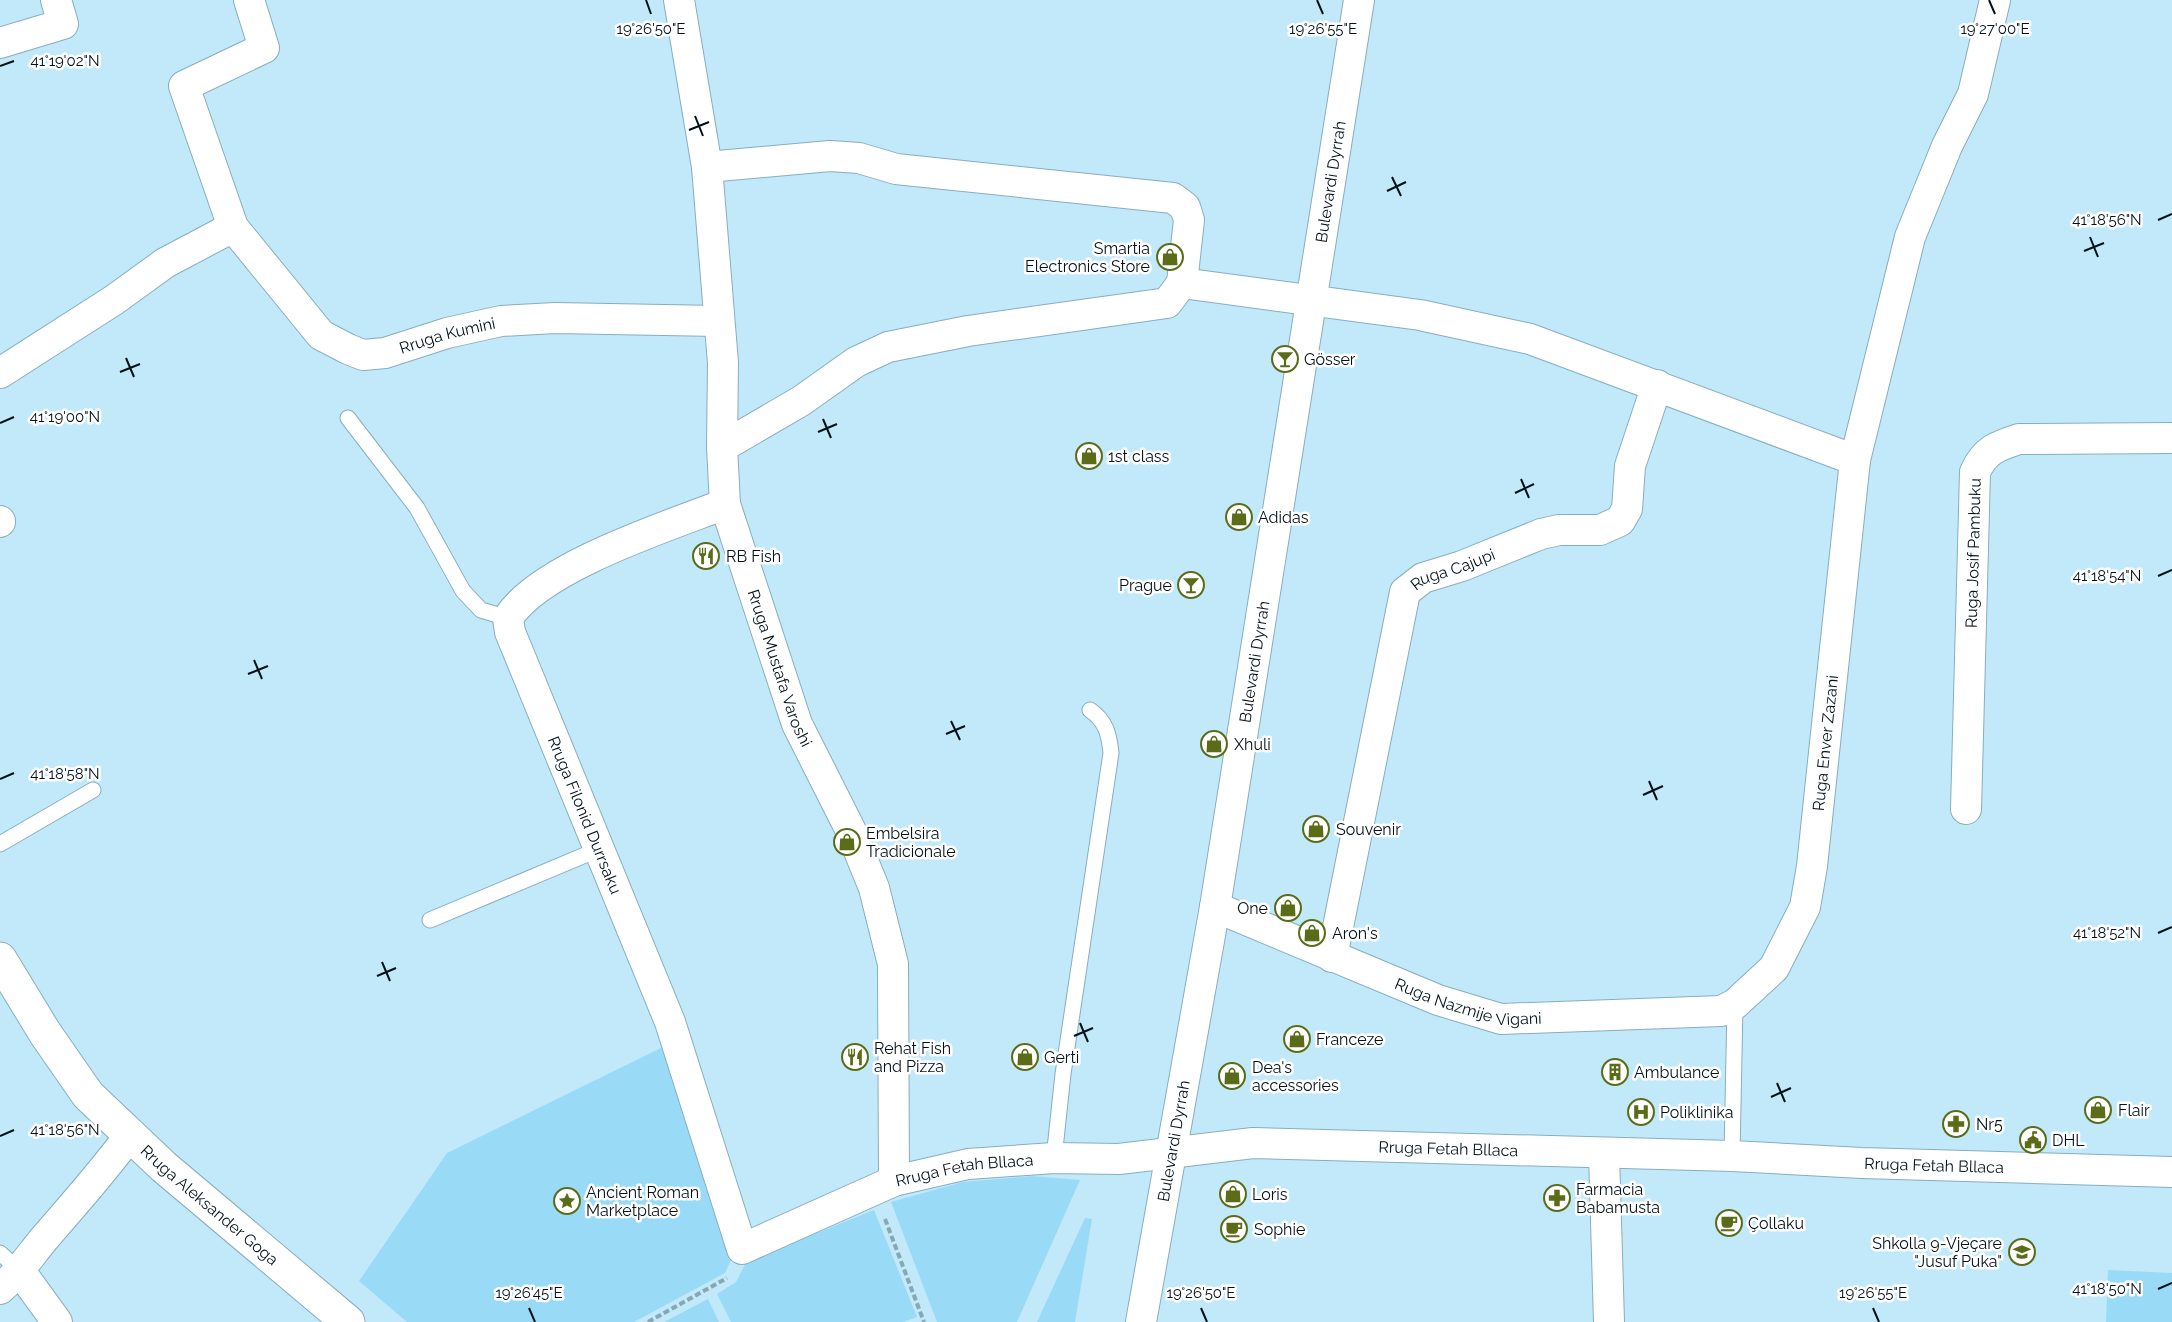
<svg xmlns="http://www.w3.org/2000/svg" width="2172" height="1322" viewBox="0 0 2172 1322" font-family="Raleway,sans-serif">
	<rect width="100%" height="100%" fill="#c1e9fa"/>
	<g fill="#99dbf6">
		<path d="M669,1044L736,1249L725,1273L634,1322H407L359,1281L447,1153Z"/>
		<path d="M1032,1176L1080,1180L1017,1322H937L891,1202L963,1182Z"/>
		<path d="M874,1210L917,1317L903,1322H731L717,1294L736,1282L747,1261Z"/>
		<path d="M1085,1218L1092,1219L1075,1322H1037Z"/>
		<path d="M2108,1270L2172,1273V1322H2106Z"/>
		<path d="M708,1299L719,1322H664Z"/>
	</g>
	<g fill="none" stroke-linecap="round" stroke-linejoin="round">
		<defs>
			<g id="lane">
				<path d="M348,418L417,508L463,591L481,610L508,618"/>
				<path d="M0,844L93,790"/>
				<path d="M430,920L597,850"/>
				<path d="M1732,1156L1735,1004"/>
				<path d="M1054,1158L1063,1074L1111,753C1109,734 1106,721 1090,710"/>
				<path d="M0,1253L20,1271"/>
			</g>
			<g id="street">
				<path id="s1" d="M249,0L264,48L184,86L233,227L321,335L348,349L363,355L385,353L447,333L501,321L555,318L718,321"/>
				<path id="s2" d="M679,0L707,167L723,363L722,447L725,504L797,724L850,829L874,888L893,964L894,1181"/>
				<path d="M0,43L63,24L56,0"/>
				<path d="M707,167L830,156L859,158L896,169L1173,198L1185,207L1189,220L1182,283"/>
				<path d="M0,373L114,300L165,263L233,227"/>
				<path d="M722,447L801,401L856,362L888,347L968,331L1167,303L1182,283L1420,315L1530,339L1855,460"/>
				<path id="s3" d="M725,504C668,526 540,567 508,618L510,632L670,1022L742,1249L894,1181L968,1164L1054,1158L1119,1159L1253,1143L1732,1156L1862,1163L2172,1172"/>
				<path d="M0,522V521"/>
				<path id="s4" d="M1966,809L1975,472C1985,450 1997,446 2019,439L2172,438"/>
				<path id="s5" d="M1215,907L1438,1000L1501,1019L1721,1011L1735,1004L1774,968L1805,907L1812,866L1855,460L1910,237L1947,146L1973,94L1995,0"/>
				<path id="s6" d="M1332,957L1405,592L1423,578L1462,566L1541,534L1559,530H1600L1620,521L1627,509L1630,466L1657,385"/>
				<path d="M1604,1154L1609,1322"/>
				<path d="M20,1271L57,1322"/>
				<path d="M0,1289C18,1274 29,1257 43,1240C73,1205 103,1172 130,1135"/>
				<path id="s7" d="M1141,1322L1215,907L1359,0"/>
			</g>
			<g id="secondary">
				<path id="s8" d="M0,959L45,1033L88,1095L164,1167L348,1322"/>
			</g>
		</defs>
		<use href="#lane" stroke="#87aebe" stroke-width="17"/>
		<use href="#street" stroke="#87aebe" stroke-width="32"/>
		<use href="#secondary" stroke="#87aebe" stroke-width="35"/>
		<g stroke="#87a7b5" stroke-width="4" stroke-dasharray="6 3" stroke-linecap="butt">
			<path d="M885,1219L924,1322"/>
			<path d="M648,1322L727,1278"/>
		</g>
		<use href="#lane" stroke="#fff" stroke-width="15"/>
		<use href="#street" stroke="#fff" stroke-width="30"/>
		<use href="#secondary" stroke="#fff" stroke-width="33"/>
	</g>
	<path fill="none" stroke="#041218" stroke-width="2" d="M646,0L651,14M1317,0L1323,14M1989,0L1995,14M0,66L14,61M695,116L703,136M689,130L709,122M1392,177L1401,196M1387,191L1406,182M2158,220L2172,214M2090,237L2098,257M2084,251L2104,243M126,358L134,377M120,372L140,364M823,419L831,438M0,423L14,417M818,432L837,424M1521,479L1529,498M1515,493L1534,484M2158,576L2172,570M254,660L262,679M248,674L268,666M951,721L960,740M946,734L965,726M0,779L14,773M1649,781L1657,800M1643,795L1663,786M2158,933L2172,927M382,962L390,981M377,976L396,968M1080,1023L1088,1042M1074,1036L1093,1028M1777,1083L1785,1102M1771,1097L1791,1088M0,1136L14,1130M2158,1289L2172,1283M529,1308L535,1322M1201,1308L1207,1322M1873,1308L1879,1322"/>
	<defs>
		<symbol id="shop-ring" viewBox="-11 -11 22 22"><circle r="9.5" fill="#fff" stroke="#5a6c18" stroke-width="1.5"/><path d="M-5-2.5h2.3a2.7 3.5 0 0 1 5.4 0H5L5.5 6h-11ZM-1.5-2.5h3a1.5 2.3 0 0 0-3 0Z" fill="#5a6c18"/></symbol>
		<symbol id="bar-ring" viewBox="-11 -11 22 22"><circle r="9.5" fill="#fff" stroke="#5a6c18" stroke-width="1.5"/><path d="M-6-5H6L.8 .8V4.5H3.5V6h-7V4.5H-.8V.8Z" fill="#5a6c18"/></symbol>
		<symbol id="restaurant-ring" viewBox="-11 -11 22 22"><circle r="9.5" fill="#fff" stroke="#5a6c18" stroke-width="1.5"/><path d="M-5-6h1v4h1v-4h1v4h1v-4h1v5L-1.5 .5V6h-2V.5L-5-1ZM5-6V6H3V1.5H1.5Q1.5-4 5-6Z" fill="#5a6c18"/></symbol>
		<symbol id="building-ring" viewBox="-11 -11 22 22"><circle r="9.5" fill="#fff" stroke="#5a6c18" stroke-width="1.5"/><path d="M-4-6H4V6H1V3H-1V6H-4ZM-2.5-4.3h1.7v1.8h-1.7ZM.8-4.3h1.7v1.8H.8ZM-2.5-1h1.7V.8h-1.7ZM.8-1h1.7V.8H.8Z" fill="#5a6c18"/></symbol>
		<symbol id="hospital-ring" viewBox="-11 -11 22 22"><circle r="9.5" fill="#fff" stroke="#5a6c18" stroke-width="1.5"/><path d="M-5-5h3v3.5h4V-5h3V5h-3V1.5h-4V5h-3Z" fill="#5a6c18"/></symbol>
		<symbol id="pharmacy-ring" viewBox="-11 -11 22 22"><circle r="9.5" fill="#fff" stroke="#5a6c18" stroke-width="1.5"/><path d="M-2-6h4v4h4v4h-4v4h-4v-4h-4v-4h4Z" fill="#5a6c18"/></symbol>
		<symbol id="civic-ring" viewBox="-11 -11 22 22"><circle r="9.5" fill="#fff" stroke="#5a6c18" stroke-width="1.5"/><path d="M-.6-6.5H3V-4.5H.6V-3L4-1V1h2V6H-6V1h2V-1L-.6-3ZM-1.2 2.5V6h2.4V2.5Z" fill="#5a6c18"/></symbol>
		<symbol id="sight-ring" viewBox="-11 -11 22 22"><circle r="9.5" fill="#fff" stroke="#5a6c18" stroke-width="1.5"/><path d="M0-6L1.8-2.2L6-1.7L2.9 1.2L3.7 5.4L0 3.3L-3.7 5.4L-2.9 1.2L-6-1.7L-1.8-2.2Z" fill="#5a6c18"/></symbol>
		<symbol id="cafe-ring" viewBox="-11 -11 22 22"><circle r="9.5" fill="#fff" stroke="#5a6c18" stroke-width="1.5"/><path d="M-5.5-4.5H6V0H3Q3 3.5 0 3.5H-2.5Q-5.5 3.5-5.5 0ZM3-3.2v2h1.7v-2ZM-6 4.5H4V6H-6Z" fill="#5a6c18"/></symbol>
		<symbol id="school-ring" viewBox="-11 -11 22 22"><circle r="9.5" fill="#fff" stroke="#5a6c18" stroke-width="1.5"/><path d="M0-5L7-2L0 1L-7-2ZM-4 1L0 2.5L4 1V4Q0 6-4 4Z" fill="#5a6c18"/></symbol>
	</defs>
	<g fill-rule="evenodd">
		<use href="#shop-ring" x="1155" y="242" width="30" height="30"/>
		<use href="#bar-ring" x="1270" y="344" width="30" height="30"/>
		<use href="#shop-ring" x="1074" y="441" width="30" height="30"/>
		<use href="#shop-ring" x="1224" y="502" width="30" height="30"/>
		<use href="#restaurant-ring" x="691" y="541" width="30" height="30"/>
		<use href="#bar-ring" x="1176" y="570" width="30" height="30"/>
		<use href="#shop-ring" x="1199" y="729" width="30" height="30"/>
		<use href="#shop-ring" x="1301" y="814" width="30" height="30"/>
		<use href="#shop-ring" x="832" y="827" width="30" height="30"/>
		<use href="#shop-ring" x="1273" y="893" width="30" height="30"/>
		<use href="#shop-ring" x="1297" y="918" width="30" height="30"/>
		<use href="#shop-ring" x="1282" y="1024" width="30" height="30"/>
		<use href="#restaurant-ring" x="840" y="1042" width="30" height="30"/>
		<use href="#shop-ring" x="1010" y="1042" width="30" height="30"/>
		<use href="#building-ring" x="1600" y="1057" width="30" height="30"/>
		<use href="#shop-ring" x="1217" y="1061" width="30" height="30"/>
		<use href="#shop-ring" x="2083" y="1095" width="30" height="30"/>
		<use href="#hospital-ring" x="1626" y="1097" width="30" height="30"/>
		<use href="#pharmacy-ring" x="1941" y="1109" width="30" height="30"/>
		<use href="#civic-ring" x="2018" y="1125" width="30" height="30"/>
		<use href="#shop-ring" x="1218" y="1179" width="30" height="30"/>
		<use href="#pharmacy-ring" x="1542" y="1183" width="30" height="30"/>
		<use href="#sight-ring" x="552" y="1186" width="30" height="30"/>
		<use href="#cafe-ring" x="1714" y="1208" width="30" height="30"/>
		<use href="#cafe-ring" x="1219" y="1214" width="30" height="30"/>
		<use href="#school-ring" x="2007" y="1237" width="30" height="30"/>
	</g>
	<g text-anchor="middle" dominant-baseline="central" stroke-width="5" stroke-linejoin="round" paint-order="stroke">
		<g font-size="16" fill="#041218" stroke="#fff">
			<text stroke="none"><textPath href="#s7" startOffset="1156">Bulevardi Dyrrah</textPath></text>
			<text stroke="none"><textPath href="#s1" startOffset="561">Rruga Kumini</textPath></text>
			<text stroke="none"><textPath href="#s4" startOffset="256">Ruga Josif Pambuku</textPath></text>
			<text stroke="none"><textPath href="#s6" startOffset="426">Ruga Cajupi</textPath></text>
			<text stroke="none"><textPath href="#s7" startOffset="670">Bulevardi Dyrrah</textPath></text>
			<text stroke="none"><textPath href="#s2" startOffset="680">Rruga Mustafa Varoshi</textPath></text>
			<text stroke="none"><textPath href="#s5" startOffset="830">Ruga Enver Zazani</textPath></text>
			<text stroke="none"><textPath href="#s3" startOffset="460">Rruga Filonid Durrsaku</textPath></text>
			<text stroke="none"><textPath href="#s5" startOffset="272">Ruga Nazmije Vigani</textPath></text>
			<text stroke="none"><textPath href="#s7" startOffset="184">Bulevardi Dyrrah</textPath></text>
			<text stroke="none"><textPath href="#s3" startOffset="1646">Rruga Fetah Bllaca</textPath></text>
			<text stroke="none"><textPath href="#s3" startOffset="2132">Rruga Fetah Bllaca</textPath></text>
			<text stroke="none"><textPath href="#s3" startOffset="1160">Rruga Fetah Bllaca</textPath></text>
			<text stroke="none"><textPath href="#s8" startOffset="326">Rruga Aleksander Goga</textPath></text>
		</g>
		<g font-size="16" fill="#041218" stroke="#fff" text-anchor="start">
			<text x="1150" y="248" text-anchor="end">Smartia<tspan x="1150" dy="18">Electronics Store</tspan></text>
			<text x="1304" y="359">Gösser</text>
			<text x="1108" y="456">1st class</text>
			<text x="1258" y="517">Adidas</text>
			<text x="726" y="556">RB Fish</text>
			<text x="1172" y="585" text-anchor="end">Prague</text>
			<text x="1234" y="744">Xhuli</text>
			<text x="1336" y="829">Souvenir</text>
			<text x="866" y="833">Embelsira<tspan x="866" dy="18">Tradicionale</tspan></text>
			<text x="1268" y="908" text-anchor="end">One</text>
			<text x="1332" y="933">Aron's</text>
			<text x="1316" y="1039">Franceze</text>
			<text x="874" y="1048">Rehat Fish<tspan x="874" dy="18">and Pizza</tspan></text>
			<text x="1044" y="1057">Gerti</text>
			<text x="1252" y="1067">Dea's<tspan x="1252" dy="18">accessories</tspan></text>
			<text x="1634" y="1072">Ambulance</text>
			<text x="2118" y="1110">Flair</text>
			<text x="1660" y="1112">Poliklinika</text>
			<text x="1976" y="1124">Nr5</text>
			<text x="2052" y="1140">DHL</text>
			<text x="1576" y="1189">Farmacia<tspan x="1576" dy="18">Babamusta</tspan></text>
			<text x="586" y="1192">Ancient Roman<tspan x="586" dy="18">Marketplace</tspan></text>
			<text x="1252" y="1194">Loris</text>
			<text x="1748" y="1223">Çollaku</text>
			<text x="1254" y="1229">Sophie</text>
			<text x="2002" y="1243" text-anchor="end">Shkolla 9-Vjeçare<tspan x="2002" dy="18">"Jusuf Puka"</tspan></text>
		</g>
	</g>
	<g font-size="15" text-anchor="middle" fill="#041218" stroke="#fff" stroke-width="5" stroke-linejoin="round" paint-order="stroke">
		<text x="651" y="34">19°26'50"E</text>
		<text x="1323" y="34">19°26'55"E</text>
		<text x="1995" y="34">19°27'00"E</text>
		<text x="65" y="66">41°19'02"N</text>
		<text x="2107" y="225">41°18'56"N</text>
		<text x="65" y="422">41°19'00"N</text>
		<text x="2107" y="581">41°18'54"N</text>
		<text x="65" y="779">41°18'58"N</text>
		<text x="2107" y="938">41°18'52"N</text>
		<text x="65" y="1135">41°18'56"N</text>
		<text x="2107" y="1294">41°18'50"N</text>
		<text x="529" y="1298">19°26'45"E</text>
		<text x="1201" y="1298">19°26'50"E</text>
		<text x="1873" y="1298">19°26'55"E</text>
	</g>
</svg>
